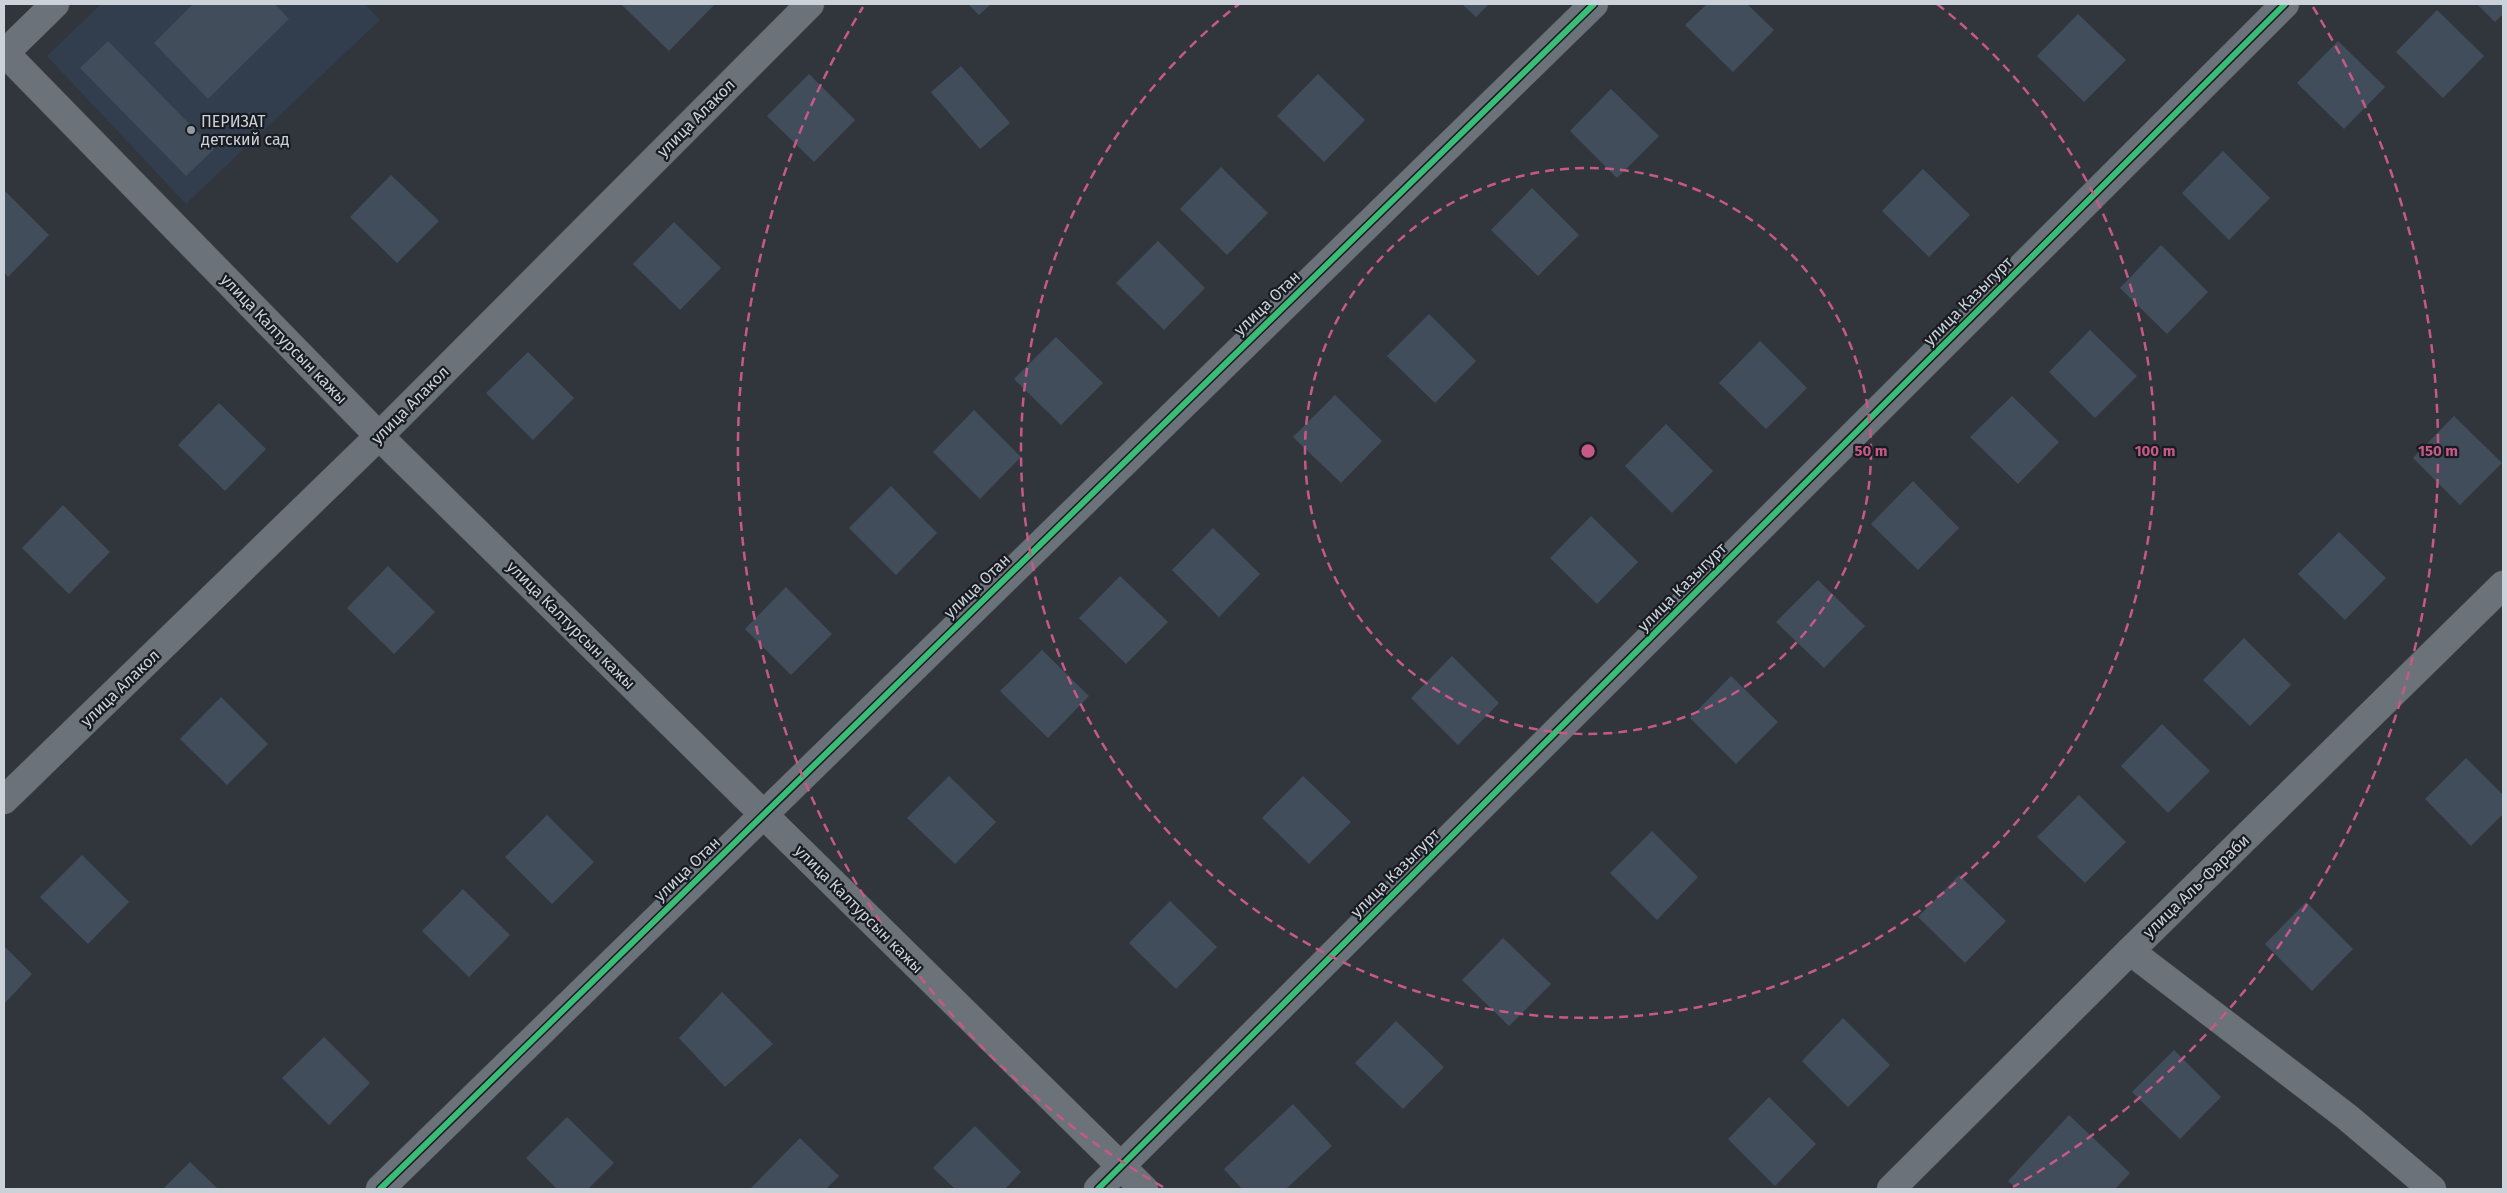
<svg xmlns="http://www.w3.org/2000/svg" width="2507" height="1193" viewBox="0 0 2507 1193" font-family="'Fira Sans',sans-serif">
	<rect width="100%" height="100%" fill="#31363c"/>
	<path fill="#323d4d" d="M101,4H365L380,20L186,204L47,56Z"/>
	<g fill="#424d5b">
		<path d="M193,4H275L289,19L208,99L154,43Z"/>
		<path d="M621,4H715L669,51Z"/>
		<path d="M968,4H991L979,15Z"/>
		<path d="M1462,4H1489L1476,17Z"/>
		<path d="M1707,4H1747L1774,30L1733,72L1685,25Z"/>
		<path d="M2477,4H2503V14L2495,22Z"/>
		<path d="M2437,10L2484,56L2443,98L2396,52Z"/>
		<path d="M2078,14L2126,60L2084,102L2037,56Z"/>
		<path d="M108,41L214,149L186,176L80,68Z"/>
		<path d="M2338,41L2385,87L2344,129L2297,83Z"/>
		<path d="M961,66L1010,123L980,149L931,92Z"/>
		<path d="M809,74L855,120L814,162L767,116Z"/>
		<path d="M1318,74L1365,120L1324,162L1277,116Z"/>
		<path d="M1611,89L1659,136L1617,178L1570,131Z"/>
		<path d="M2223,151L2270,198L2229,240L2182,193Z"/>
		<path d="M1221,167L1268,213L1227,255L1180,209Z"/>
		<path d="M1923,169L1970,215L1929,257L1882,211Z"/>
		<path d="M391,175L439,221L397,263L350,217Z"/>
		<path d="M1532,188L1579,235L1538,276L1491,230Z"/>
		<path d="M4,190L49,235L8,277L4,272Z"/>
		<path d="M674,222L721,268L680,310L633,264Z"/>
		<path d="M1158,241L1205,288L1164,330L1116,283Z"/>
		<path d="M2161,245L2208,292L2167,334L2120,288Z"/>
		<path d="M1429,314L1476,361L1435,403L1387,356Z"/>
		<path d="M2090,330L2137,376L2095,418L2049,372Z"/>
		<path d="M1056,337L1103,383L1061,425L1014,379Z"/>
		<path d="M1760,341L1807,388L1766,429L1719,383Z"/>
		<path d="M528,352L574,398L533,440L486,393Z"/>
		<path d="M1335,395L1382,441L1341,483L1293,437Z"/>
		<path d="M2012,396L2059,442L2018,484L1970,437Z"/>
		<path d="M219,403L266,449L225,491L178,445Z"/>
		<path d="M974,410L1021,457L980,499L933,452Z"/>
		<path d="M2454,416L2502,463L2460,505L2413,458Z"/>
		<path d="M1666,424L1713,471L1672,513L1625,466Z"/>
		<path d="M1913,481L1959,528L1918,570L1871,524Z"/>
		<path d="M891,486L937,533L896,575L849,528Z"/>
		<path d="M63,505L110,552L69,594L22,548Z"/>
		<path d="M1591,516L1638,562L1597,604L1550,558Z"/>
		<path d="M1213,528L1260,574L1219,617L1172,570Z"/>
		<path d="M2339,532L2386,578L2345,620L2298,574Z"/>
		<path d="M388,566L435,612L394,654L347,608Z"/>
		<path d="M1120,576L1168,622L1126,664L1079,618Z"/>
		<path d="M1818,580L1865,626L1824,668L1776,622Z"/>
		<path d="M786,587L832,634L791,675L745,629Z"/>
		<path d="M2244,638L2291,685L2250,726L2203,680Z"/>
		<path d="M1042,650L1089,696L1048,738L1000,691Z"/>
		<path d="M1452,656L1499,703L1458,745L1411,698Z"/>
		<path d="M1731,676L1778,722L1736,764L1690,718Z"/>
		<path d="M221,697L268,744L227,785L180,739Z"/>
		<path d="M2162,724L2210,771L2168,813L2121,766Z"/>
		<path d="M2466,758L2503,795V814L2471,846L2425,799Z"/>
		<path d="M949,776L996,822L955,864L907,818Z"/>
		<path d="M1303,776L1351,822L1309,864L1262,818Z"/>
		<path d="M2079,795L2126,842L2085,883L2037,837Z"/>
		<path d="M547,815L594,862L552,904L505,857Z"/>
		<path d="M1652,831L1698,877L1657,920L1610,873Z"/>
		<path d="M82,855L129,902L88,944L40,897Z"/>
		<path d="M1959,875L2006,921L1965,963L1918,917Z"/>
		<path d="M463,889L510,935L469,977L422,931Z"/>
		<path d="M1170,901L1217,947L1176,989L1129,943Z"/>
		<path d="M2306,902L2353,949L2312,991L2265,944Z"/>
		<path d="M1503,938L1551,984L1509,1026L1462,980Z"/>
		<path d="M4,946L32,974L4,1004Z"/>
		<path d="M722,992L773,1044L725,1087L679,1038Z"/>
		<path d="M1843,1018L1890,1065L1848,1107L1802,1061Z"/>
		<path d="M1396,1021L1444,1067L1403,1109L1355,1063Z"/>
		<path d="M324,1037L370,1083L329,1125L282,1078Z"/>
		<path d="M2174,1050L2221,1097L2180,1139L2132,1092Z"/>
		<path d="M1769,1097L1816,1144L1775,1186L1728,1139Z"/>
		<path d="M1293,1104L1332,1146L1286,1189H1242L1224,1169Z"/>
		<path d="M2069,1115L2130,1173L2115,1189H2017L2008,1181Z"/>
		<path d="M567,1117L614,1163L588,1189H557L526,1158Z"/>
		<path d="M975,1126L1021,1172L1005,1189H955L933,1168Z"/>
		<path d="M800,1138L839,1176L826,1189H750Z"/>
		<path d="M190,1162L218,1189H163Z"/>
	</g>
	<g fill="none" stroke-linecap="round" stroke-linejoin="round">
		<defs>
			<g id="street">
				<path d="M5,53L379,436L1144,1189"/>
				<path d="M4,54L55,4"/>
				<path d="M4,800L379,436L810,4"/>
				<path d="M2130,951L2347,1117L2432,1189"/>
				<path d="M380,1189L1594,4"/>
				<path d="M1098,1189L2285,4"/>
				<path d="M1891,1189L2130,951L2503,585"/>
			</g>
		</defs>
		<use href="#street" stroke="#4e5258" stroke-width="29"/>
		<use href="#street" stroke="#6b727a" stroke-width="28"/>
		<defs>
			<g id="cycleway">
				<path d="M380,1189L1594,4"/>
				<path d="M1098,1189L2285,4"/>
			</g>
		</defs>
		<use href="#cycleway" stroke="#181c22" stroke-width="9"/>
		<use href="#cycleway" stroke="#3abd76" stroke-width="6"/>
	</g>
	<g fill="none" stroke="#c65987" stroke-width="2.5" stroke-dasharray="9 6">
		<circle cx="1588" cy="451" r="283"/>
		<path d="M1937 4A567 567 0 1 1 1239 4"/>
		<path d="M1163 1187A850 850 0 0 1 863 7M2313 7A850 850 0 0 1 2013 1187"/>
	</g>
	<circle fill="#969ba3" stroke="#181c22" stroke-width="2" cx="191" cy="130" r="5"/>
	<g text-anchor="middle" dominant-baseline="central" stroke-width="4.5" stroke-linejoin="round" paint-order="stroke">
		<g font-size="16" fill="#ccd2da" stroke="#181c22">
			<text transform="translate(696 118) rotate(-45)">улица Алакол</text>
			<text transform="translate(1968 301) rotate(-45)">улица Казыгурт</text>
			<text transform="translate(1267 303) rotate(-44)">улица Отан</text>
			<text transform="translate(284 339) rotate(46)">улица Калтурсын кажы</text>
			<text transform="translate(410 405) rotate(-45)">улица Алакол</text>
			<text transform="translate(977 586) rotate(-44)">улица Отан</text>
			<text transform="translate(1682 587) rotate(-45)">улица Казыгурт</text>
			<text transform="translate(571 625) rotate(45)">улица Калтурсын кажы</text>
			<text transform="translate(120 688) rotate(-44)">улица Алакол</text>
			<text transform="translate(687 869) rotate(-44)">улица Отан</text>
			<text transform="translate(1395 873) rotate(-45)">улица Казыгурт</text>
			<text transform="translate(2196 886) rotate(-44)">улица Аль-Фараби</text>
			<text transform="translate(859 909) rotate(45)">улица Калтурсын кажы</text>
		</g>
		<g font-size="16" fill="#ccd2da" stroke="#181c22" text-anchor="start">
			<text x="201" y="121">ПЕРИЗАТ<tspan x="201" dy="18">детский сад</tspan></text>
		</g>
	</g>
	<circle cx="1588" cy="451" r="8" fill="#c65987" stroke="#181c22" stroke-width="2.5"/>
	<g font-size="15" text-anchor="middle" font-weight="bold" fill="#c65987" stroke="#181c22" stroke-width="4.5" stroke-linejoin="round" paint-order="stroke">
		<text x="1871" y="456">50 m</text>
		<text x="2155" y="456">100 m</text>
		<text x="2438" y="456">150 m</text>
	</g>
	<rect width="2507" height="1193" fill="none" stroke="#ccd2da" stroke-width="10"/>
</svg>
